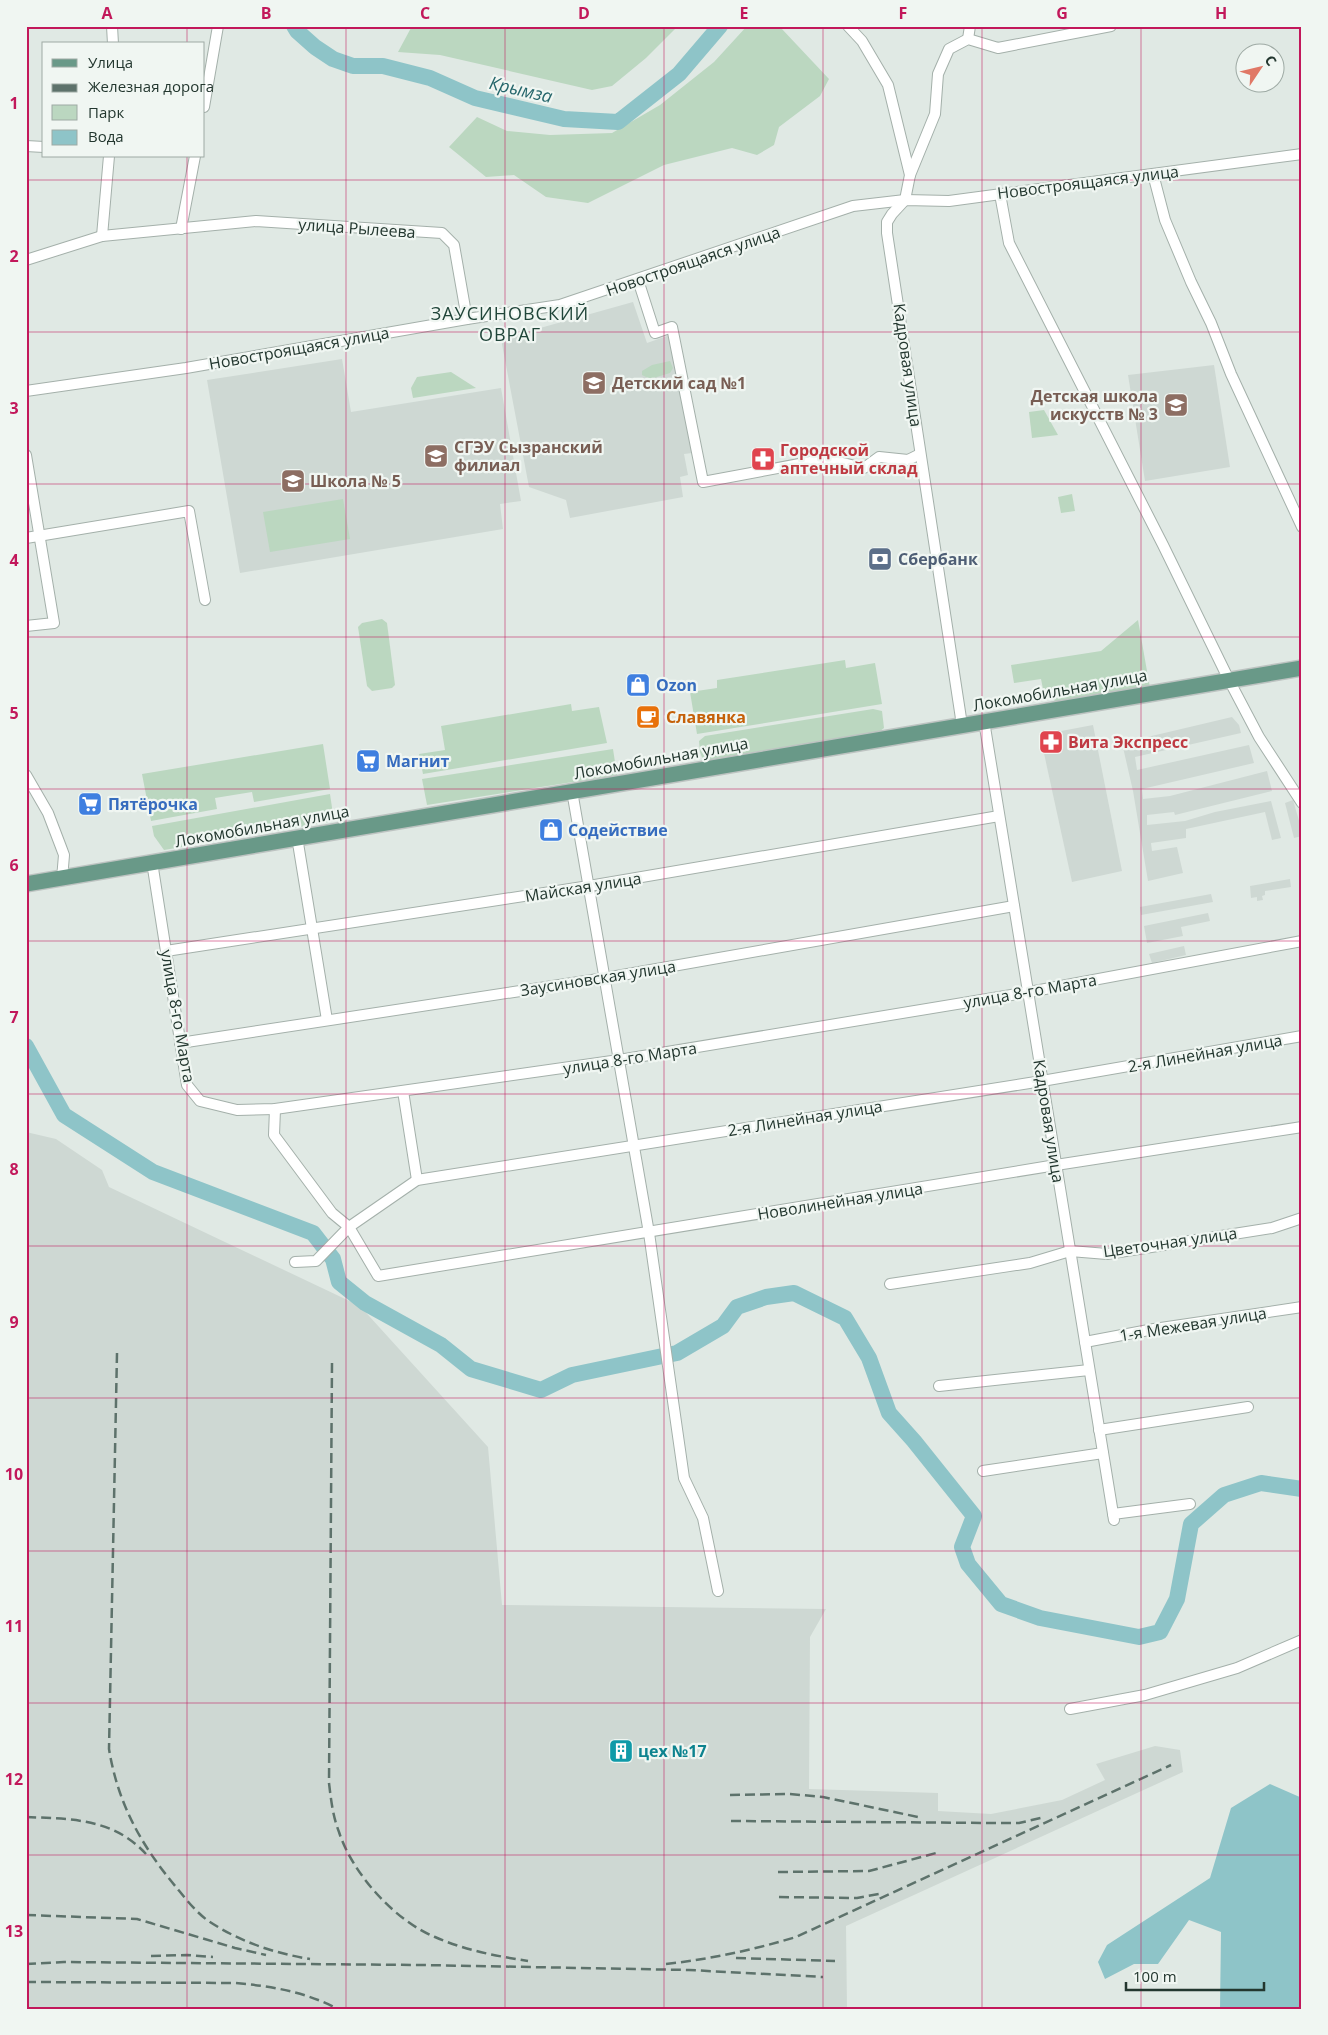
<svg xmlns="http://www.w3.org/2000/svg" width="1328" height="2035" viewBox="0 0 1328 2035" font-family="'Open Sans',sans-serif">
	<rect width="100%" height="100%" fill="#e0e9e4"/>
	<g fill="#ced8d3">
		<path d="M633,302L647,343L670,335L692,453L684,454L688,475L680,477L683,497L570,518L566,500L529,487L501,339Z"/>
		<path d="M342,359L351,412L501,388L521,501L500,504L503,529L240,573L207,380Z"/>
		<path d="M1214,365L1230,467L1145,481L1128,375Z"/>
		<path d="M1232,717L1239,725L1241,733L1135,757L1137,770L1249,745L1254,763L1142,789L1143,799L1170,796L1267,771L1272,791L1175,815L1174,812L1147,815V825L1185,821L1215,812L1271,801L1281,838L1272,840L1265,812L1186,829V838L1151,843L1152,851L1177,847L1183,873L1148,881L1133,791L1122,743Z"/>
		<path d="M1093,725L1122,871L1072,882L1040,735Z"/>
		<path d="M1293,800L1302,831V836L1294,838L1285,803Z"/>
		<path d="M1290,879L1291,887L1265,891V895L1262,896L1263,900L1257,901V897L1251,898L1250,886Z"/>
		<path d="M1211,894L1213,902L1141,915L1140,907Z"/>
		<path d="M1208,913L1210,921L1181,927L1183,936L1147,943L1144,926Z"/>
		<path d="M1184,946L1186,955L1152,963L1149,954Z"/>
		<path d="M26,1132L56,1139L102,1170L109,1187L360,1306L488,1447L502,1605L826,1609L810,1637L809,1789L938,1793V1811L991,1814L1062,1800L1105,1780L1096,1764L1155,1746L1180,1750L1183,1772L846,1926L847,2009H26Z"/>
	</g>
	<g fill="#bbd7c0">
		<path d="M412,26H678L646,58L612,86L592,90L440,55L398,52Z"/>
		<path d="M747,26H773L781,28L829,79L820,96L779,127L774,145L757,155L732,148L664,165L588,203L546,197L514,175L486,177L449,147L477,117L507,131L550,135L612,133L660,105L714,62Z"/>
		<path d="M670,361L673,368L670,373L650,379L642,375V371L652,365Z"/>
		<path d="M451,372L476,388L413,398L411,388L417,377Z"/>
		<path d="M1044,410L1058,435L1032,438L1029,412Z"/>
		<path d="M1072,494L1075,511L1061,513L1058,497Z"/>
		<path d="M343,499L350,539L270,552L263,512Z"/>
		<path d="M382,619L387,623L395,685L392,688L372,691L367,686L358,627L362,623Z"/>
		<path d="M1138,620L1150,688L1058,704L1043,689L1041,679L1014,683L1011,665L1101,651Z"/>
		<path d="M845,660L846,668L875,663L882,704L697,734L690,692L717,688V680Z"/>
		<path d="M571,704L572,711L599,707L607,743L423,774L419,754L445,750L441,726Z"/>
		<path d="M873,709L882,711L884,728L879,732L706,760H703L700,752L699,741L705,736Z"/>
		<path d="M323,744L330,789L254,802L252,792L215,798L217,809L151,821L142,774Z"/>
		<path d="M613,749L617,775L427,805L422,779Z"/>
		<path d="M330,794L334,821L164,850L154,836L152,826Z"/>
	</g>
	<path fill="#8ec4c8" d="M1270,1784L1302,1798V2009H1220L1221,1932L1189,1920L1158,1964H1134L1105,1979L1098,1962L1107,1945L1210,1878L1231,1808Z"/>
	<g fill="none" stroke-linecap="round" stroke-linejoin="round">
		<g stroke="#8ec4c8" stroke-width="16">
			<path d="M294,26L297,31L315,47L333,59L353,66H383L430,78L475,98L564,119L618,122L679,74L720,26"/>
			<path d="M26,1046L64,1115L153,1172L313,1233L333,1259L339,1282L365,1303L441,1345L471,1369L541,1390L572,1375L677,1353L723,1326L737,1307L766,1297L794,1293L845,1318L869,1358L889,1413L914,1441L974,1516L962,1547L968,1564L1001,1604L1040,1618L1139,1637L1160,1632L1177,1599L1191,1524L1224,1495L1261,1483L1302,1489"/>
		</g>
		<defs>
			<g id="street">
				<path d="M112,26L113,44"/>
				<path d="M848,26L862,41L888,85L910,175L905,200L892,214L887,222V233L962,725"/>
				<path d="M968,39L970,26"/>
				<path d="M204,107L218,26"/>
				<path d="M26,146L44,147"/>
				<path d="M1153,174L1165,220L1191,282L1211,323L1231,374L1302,527"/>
				<path d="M910,175L935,114L938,74L949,49L968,39L998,48L1111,26"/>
				<path d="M1000,194L1009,243L1163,545L1229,680L1259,737L1302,803"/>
				<path d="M181,229L195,156"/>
				<path d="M102,236L109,156"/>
				<path d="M26,260L102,236L256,221L442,233L454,245L467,319"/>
				<path d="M638,280L655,333L672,327L703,482L826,459L864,468L879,457L908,460L920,454"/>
				<path d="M26,391L186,368L467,319L560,305L853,206L905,200L949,201L1302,154"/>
				<path d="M26,455L54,623L26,626"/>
				<path d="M26,538L189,511L205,600"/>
				<path d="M984,721L1114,1520"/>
				<path d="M26,775L48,813L61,847L64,855L62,879"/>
				<path d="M572,791L649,1233L684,1478L703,1518L718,1591"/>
				<path d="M297,837L327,1020"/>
				<path d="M152,862L187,1085L200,1101L237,1110L275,1109L619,1060L1029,992L1302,941"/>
				<path d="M166,951L589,886L999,816"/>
				<path d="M180,1043L605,978L1014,906"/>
				<path d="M403,1091L417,1180"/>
				<path d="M275,1109L274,1135L332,1213L349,1227L378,1276L1056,1165L1302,1127"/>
				<path d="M295,1262L316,1261L349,1227L417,1180L1042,1081L1302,1036"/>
				<path d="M890,1284L1030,1263L1070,1251L1107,1254L1272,1228L1302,1218"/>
				<path d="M1085,1342L1154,1329L1302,1307"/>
				<path d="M939,1386L1089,1370"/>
				<path d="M1099,1430L1248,1407"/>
				<path d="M983,1471L1103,1453"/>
				<path d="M1113,1514L1190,1504"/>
				<path d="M1070,1709L1145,1695L1237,1668L1302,1640"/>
			</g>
			<path id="primary" d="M26,884L1302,668"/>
		</defs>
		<use href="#street" stroke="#a4b0aa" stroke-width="12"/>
		<use href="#primary" stroke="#bdc3c1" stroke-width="18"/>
		<use href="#street" stroke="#fff" stroke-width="10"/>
		<use href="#primary" stroke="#699988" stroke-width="15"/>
		<g stroke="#5d726b" stroke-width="2.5" stroke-dasharray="10 5" stroke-linecap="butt">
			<path d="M117,1353L109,1749C118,1804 141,1845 176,1887C185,1898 195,1911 207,1920C238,1941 273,1953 310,1959"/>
			<path d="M332,1363L329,1783C331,1800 333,1817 339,1832C352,1873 395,1921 435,1937C464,1950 496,1956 528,1961"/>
			<path d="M730,1795L790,1794L823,1797L918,1817"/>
			<path d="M26,1817C71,1819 113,1818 146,1854"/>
			<path d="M731,1821L995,1823H1019L1045,1817"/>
			<path d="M778,1872L869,1871L940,1852"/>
			<path d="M779,1897L857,1898L879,1894"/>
			<path d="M26,1915L137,1919L235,1948L266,1955"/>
			<path d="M151,1956L187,1955L213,1957"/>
			<path d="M736,1958L835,1961"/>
			<path d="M26,1964L64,1962L421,1965L689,1970L823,1977"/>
			<path d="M666,1964C711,1959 753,1950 796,1937L1171,1765"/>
			<path d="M26,1982L235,1983C271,1986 306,1992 338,2009"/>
		</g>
	</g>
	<path fill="none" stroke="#c2185b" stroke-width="1" stroke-opacity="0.55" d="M187,26V44M346,26V2009M505,26V2009M664,26V2009M823,26V2009M982,26V2009M1141,26V2009M187,156V2009M26,180H1302M26,332H1302M26,484H1302M26,637H1302M26,789H1302M26,941H1302M26,1094H1302M26,1246H1302M26,1398H1302M26,1551H1302M26,1703H1302M26,1855H1302"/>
	<defs>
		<symbol id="school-square" viewBox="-11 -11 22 22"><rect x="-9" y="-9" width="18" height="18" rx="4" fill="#8d6e63" stroke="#f0f6f2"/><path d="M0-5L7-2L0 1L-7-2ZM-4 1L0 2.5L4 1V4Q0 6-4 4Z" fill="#fff"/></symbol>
		<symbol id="university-square" viewBox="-11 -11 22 22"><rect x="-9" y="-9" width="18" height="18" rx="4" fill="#8d6e63" stroke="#f0f6f2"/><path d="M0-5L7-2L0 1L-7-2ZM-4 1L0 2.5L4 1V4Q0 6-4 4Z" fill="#fff"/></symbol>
		<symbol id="pharmacy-square" viewBox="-11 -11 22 22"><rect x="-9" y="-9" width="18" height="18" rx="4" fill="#e0444e" stroke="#f0f6f2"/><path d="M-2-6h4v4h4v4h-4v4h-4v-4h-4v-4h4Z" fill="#fff"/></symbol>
		<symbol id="bank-square" viewBox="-11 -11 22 22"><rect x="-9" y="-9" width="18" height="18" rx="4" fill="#5c6f8a" stroke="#f0f6f2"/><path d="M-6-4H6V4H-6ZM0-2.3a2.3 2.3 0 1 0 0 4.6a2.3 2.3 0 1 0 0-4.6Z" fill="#fff"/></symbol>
		<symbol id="shop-square" viewBox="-11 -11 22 22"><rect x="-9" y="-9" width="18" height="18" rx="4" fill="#3f7fe0" stroke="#f0f6f2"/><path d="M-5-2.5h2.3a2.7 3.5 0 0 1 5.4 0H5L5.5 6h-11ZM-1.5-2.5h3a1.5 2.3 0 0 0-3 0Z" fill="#fff"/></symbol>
		<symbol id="cafe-square" viewBox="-11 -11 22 22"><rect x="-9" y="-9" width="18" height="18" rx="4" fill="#e8710a" stroke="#f0f6f2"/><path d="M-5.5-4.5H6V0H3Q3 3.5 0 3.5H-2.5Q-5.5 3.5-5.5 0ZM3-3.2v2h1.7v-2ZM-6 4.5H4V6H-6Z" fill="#fff"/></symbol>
		<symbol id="supermarket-square" viewBox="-11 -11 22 22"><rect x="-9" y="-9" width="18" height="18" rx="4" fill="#3f7fe0" stroke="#f0f6f2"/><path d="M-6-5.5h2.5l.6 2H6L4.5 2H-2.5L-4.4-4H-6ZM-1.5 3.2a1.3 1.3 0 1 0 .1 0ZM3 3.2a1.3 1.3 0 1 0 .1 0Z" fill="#fff"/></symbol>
		<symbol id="building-square" viewBox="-11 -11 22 22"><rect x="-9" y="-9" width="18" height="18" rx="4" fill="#0f9aa8" stroke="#f0f6f2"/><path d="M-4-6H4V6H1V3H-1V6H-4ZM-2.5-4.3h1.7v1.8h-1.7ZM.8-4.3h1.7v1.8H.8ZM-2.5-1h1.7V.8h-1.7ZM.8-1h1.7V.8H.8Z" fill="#fff"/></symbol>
	</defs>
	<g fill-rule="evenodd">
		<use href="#school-square" x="580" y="369" width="28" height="28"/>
		<use href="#school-square" x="1162" y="391" width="28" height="28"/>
		<use href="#university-square" x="422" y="442" width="28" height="28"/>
		<use href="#pharmacy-square" x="749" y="445" width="28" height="28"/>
		<use href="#school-square" x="279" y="467" width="28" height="28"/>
		<use href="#bank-square" x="866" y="545" width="28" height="28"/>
		<use href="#shop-square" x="624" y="671" width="28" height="28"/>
		<use href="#cafe-square" x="634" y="703" width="28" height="28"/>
		<use href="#pharmacy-square" x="1037" y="728" width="28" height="28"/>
		<use href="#supermarket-square" x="354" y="747" width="28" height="28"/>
		<use href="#supermarket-square" x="76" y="790" width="28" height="28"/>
		<use href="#shop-square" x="537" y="816" width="28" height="28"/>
		<use href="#building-square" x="607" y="1737" width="28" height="28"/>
	</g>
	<g text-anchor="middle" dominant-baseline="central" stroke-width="4.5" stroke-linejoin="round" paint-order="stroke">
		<g font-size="16" fill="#23372f" stroke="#f0f6f2">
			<text transform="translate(1088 182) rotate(-7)">Новостроящаяся улица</text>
			<text transform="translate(357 228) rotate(4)">улица Рылеева</text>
			<text transform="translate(693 261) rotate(-19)">Новостроящаяся улица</text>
			<text transform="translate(299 348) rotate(-10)">Новостроящаяся улица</text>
			<text transform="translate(908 365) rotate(82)">Кадровая улица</text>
			<text transform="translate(1060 690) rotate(-10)">Локомобильная улица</text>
			<text transform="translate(661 758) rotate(-10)">Локомобильная улица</text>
			<text transform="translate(262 826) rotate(-10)">Локомобильная улица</text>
			<text transform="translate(583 887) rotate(-9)">Майская улица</text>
			<text transform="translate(598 978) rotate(-9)">Заусиновская улица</text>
			<text transform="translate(1030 991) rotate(-10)">улица 8-го Марта</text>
			<text transform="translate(178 1016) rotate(80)">улица 8-го Марта</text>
			<text transform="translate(1205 1053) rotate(-10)">2-я Линейная улица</text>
			<text transform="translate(630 1058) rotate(-9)">улица 8-го Марта</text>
			<text transform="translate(805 1118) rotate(-9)">2-я Линейная улица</text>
			<text transform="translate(1049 1121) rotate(81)">Кадровая улица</text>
			<text transform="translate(840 1201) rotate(-9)">Новолинейная улица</text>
			<text transform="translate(1170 1242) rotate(-8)">Цветочная улица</text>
			<text transform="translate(1193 1324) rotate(-9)">1-я Межевая улица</text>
		</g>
		<g font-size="16" font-weight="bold" fill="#785e54" stroke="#f0f6f2" text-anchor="start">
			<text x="612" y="383">Детский сад №1</text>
			<text x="1158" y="396" text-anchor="end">Детская школа<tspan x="1158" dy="18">искусств № 3</tspan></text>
			<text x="454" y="447">СГЭУ Сызранский<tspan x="454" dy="18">филиал</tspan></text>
			<text x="310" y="481">Школа № 5</text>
		</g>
		<g font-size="16" font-weight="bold" fill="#be3a42" stroke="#f0f6f2" text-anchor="start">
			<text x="780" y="450">Городской<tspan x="780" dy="18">аптечный склад</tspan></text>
			<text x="1068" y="742">Вита Экспресс</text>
		</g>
		<g font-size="16" font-weight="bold" fill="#4e5e75" stroke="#f0f6f2" text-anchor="start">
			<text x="898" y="559">Сбербанк</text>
		</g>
		<g font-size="16" font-weight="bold" fill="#366cbe" stroke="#f0f6f2" text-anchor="start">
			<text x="656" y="685">Ozon</text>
			<text x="386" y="761">Магнит</text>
			<text x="108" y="804">Пятёрочка</text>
			<text x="568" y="830">Содействие</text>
		</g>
		<g font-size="16" font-weight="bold" fill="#c56008" stroke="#f0f6f2" text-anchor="start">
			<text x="666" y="717">Славянка</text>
		</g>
		<g font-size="16" font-weight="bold" fill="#0d838f" stroke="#f0f6f2" text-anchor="start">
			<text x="638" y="1751">цех №17</text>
		</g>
		<g font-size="18" font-style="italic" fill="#25666b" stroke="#f0f6f2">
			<text transform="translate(521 89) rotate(13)">Крымза</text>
		</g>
		<g font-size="18" letter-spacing="1" fill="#21463a" stroke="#f0f6f2">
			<text x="510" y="313">ЗАУСИНОВСКИЙ<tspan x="510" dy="21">ОВРАГ</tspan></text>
		</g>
	</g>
	<rect width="1328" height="2035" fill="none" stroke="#f0f6f2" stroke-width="55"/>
	<rect x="42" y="42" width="162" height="115" fill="#f0f6f2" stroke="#9eaaa4"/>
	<rect x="52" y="59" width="25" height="8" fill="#699988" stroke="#9eaaa4"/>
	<text x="88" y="68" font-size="15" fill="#23372f">Улица</text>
	<rect x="52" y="84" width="25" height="8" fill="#5d726b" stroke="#9eaaa4"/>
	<text x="88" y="92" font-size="15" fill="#23372f">Железная дорога</text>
	<rect x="52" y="105" width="25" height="15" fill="#bbd7c0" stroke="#9eaaa4"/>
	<text x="88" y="118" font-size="15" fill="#23372f">Парк</text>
	<rect x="52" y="130" width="25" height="15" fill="#8ec4c8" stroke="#9eaaa4"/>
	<text x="88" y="142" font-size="15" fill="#23372f">Вода</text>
	<g transform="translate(1260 68) rotate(55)"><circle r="24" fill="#f0f6f2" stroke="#9eaaa4"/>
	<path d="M0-4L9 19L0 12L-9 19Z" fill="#e07866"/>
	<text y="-8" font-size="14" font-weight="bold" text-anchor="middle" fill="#23372f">С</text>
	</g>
	<path d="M1126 1982v8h138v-8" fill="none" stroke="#23372f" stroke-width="2.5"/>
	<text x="1133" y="1982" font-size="15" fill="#23372f" stroke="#f0f6f2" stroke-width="4" paint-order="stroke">100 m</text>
	<rect x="28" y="28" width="1272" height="1980" fill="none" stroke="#c2185b" stroke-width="2"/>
	<g font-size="16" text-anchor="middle" font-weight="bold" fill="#c2185b">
		<text x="107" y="19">A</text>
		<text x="266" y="19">B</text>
		<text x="425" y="19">C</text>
		<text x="584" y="19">D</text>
		<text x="744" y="19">E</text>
		<text x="903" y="19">F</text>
		<text x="1062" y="19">G</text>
		<text x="1221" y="19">H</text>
		<text x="14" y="109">1</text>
		<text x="14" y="262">2</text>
		<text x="14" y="414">3</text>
		<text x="14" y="566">4</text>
		<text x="14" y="719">5</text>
		<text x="14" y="871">6</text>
		<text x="14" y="1023">7</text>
		<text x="14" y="1175">8</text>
		<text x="14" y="1328">9</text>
		<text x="14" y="1480">10</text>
		<text x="14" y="1632">11</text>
		<text x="14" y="1785">12</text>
		<text x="14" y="1937">13</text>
	</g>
</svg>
